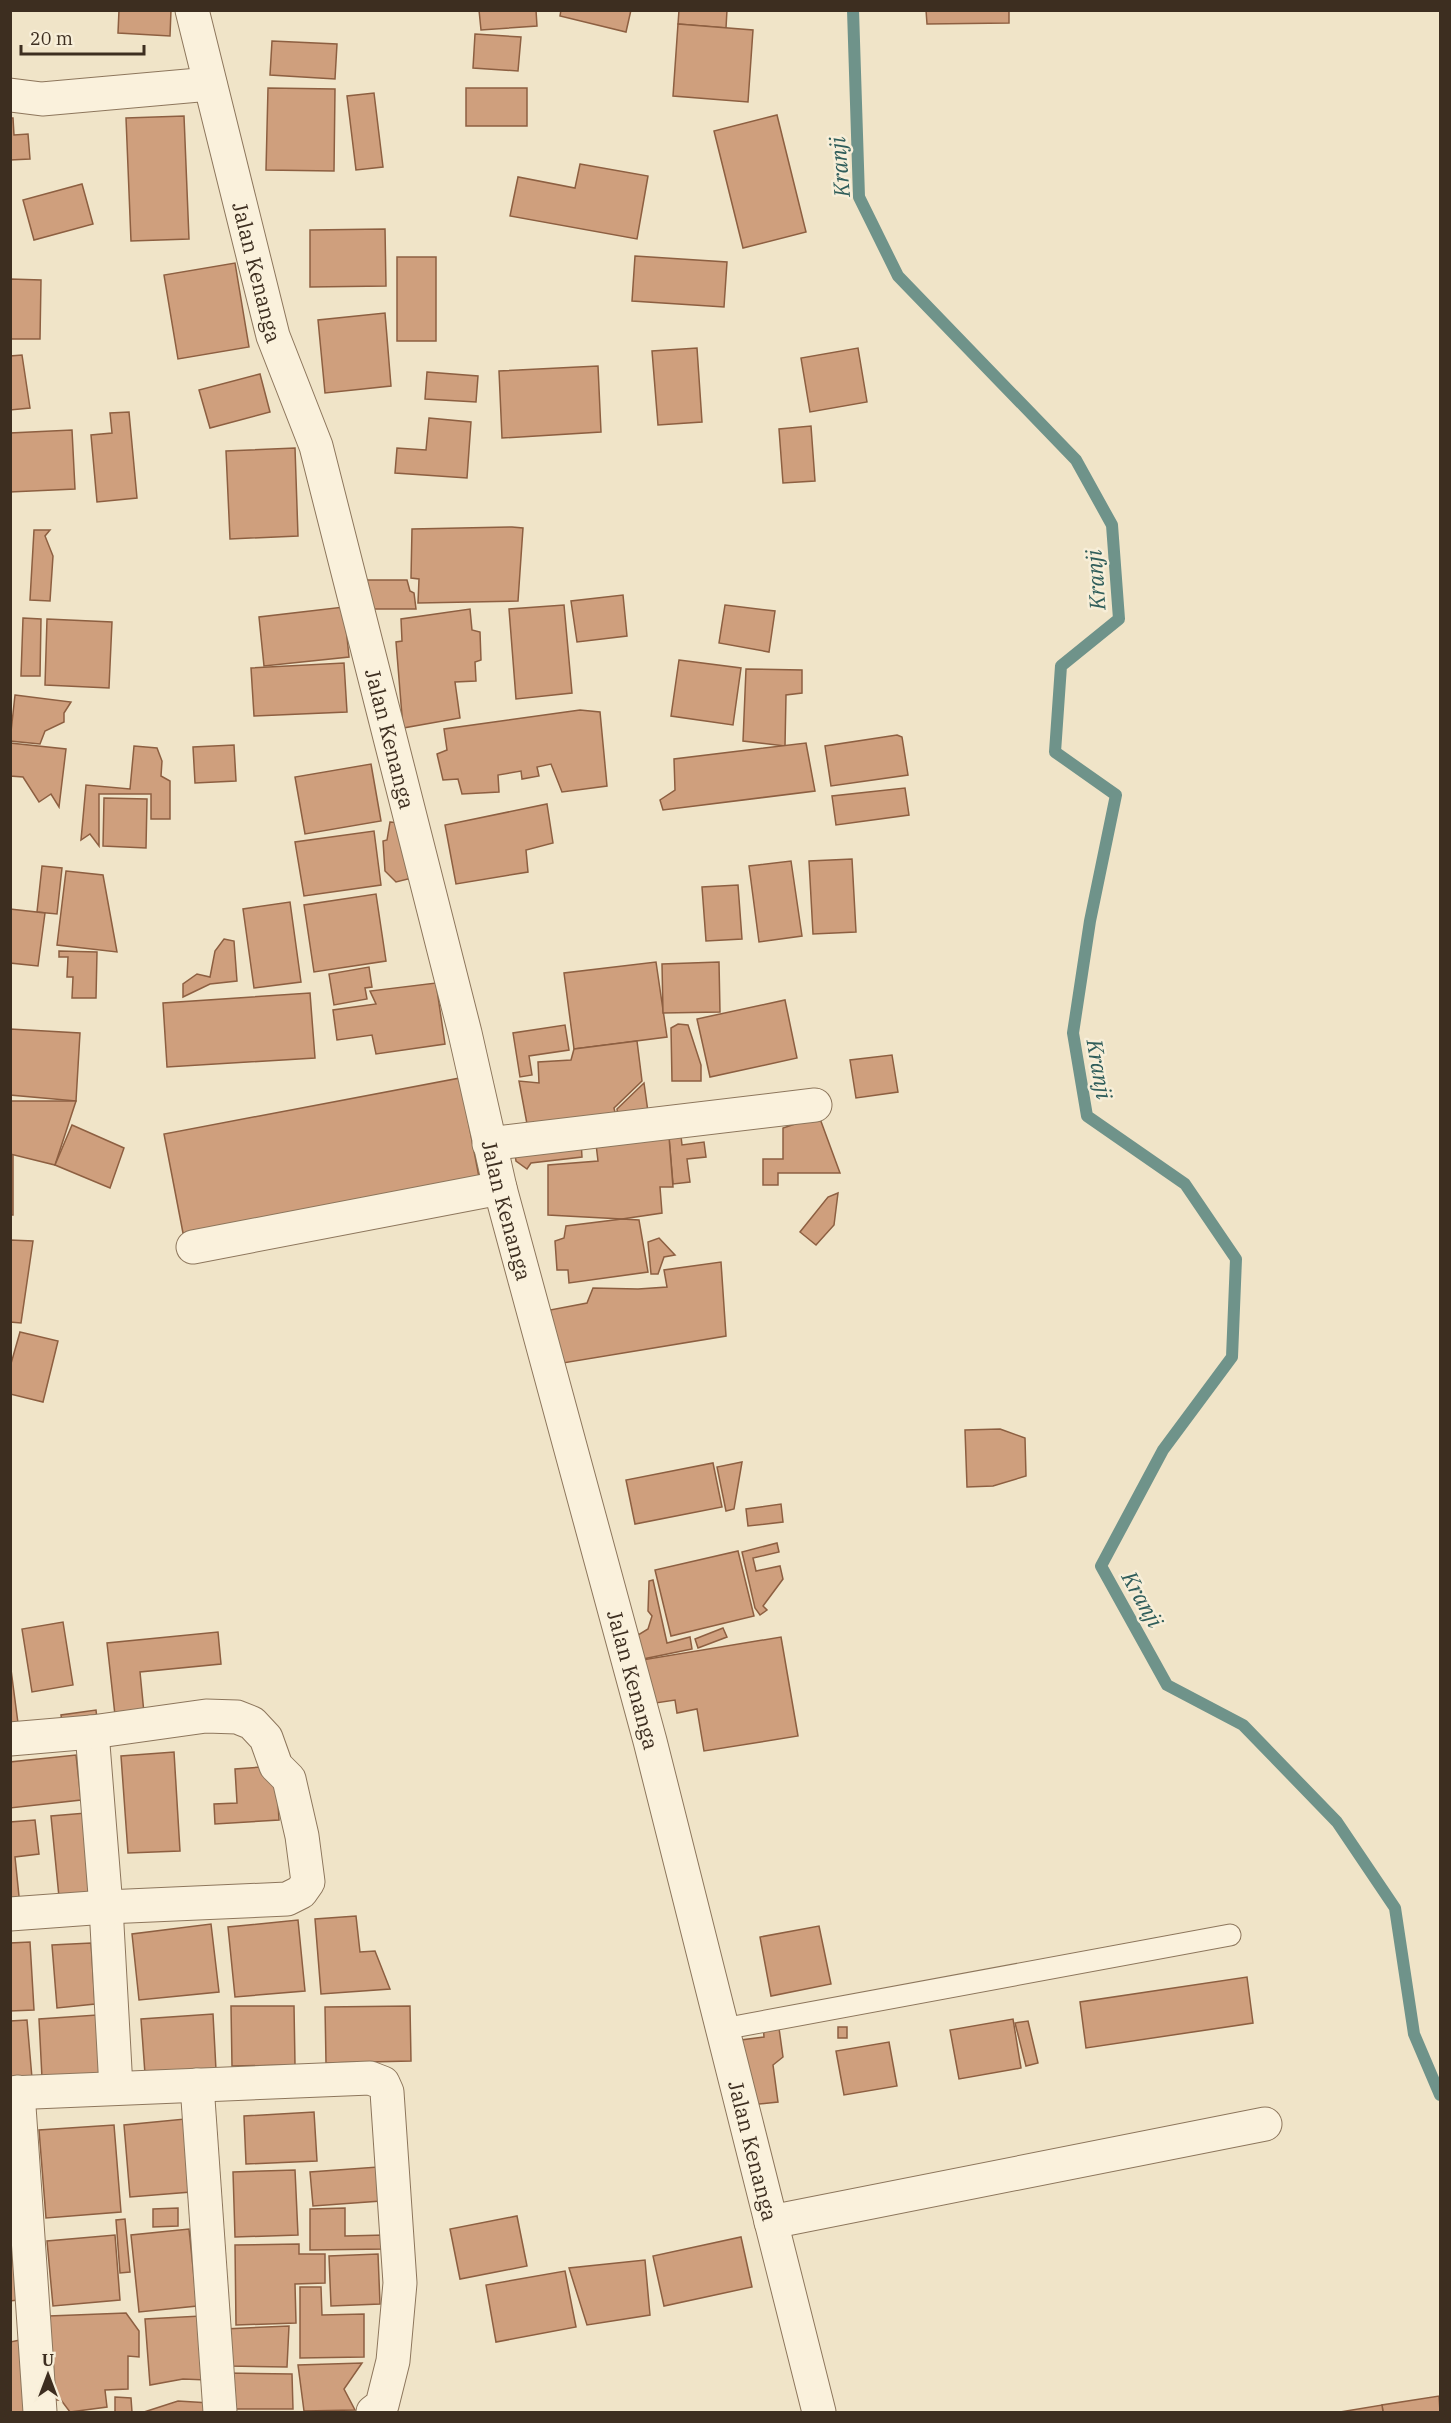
<svg xmlns="http://www.w3.org/2000/svg" width="1451" height="2423" viewBox="0 0 1451 2423" font-family="'IBM Plex Serif',serif">
	<rect width="100%" height="100%" fill="#f0e4c8"/>
	<g fill="none" stroke-linecap="round" stroke-linejoin="round">
		<path stroke="#6f938a" stroke-width="12" d="M853,10L859,197L898,276L1076,460L1112,525L1119,619L1061,666L1055,752L1116,795L1090,921L1073,1033L1087,1116L1185,1184L1236,1259L1232,1357L1163,1450L1101,1566L1167,1685L1243,1725L1337,1822L1395,1908L1414,2034L1440,2095"/>
	</g>
	<g fill="#cf9f7d" stroke="#8d5f41" stroke-width="1.5">
		<path d="M119,10H171L170,36L118,33Z"/>
		<path d="M479,10H536L537,26L481,30Z"/>
		<path d="M561,10H631L626,32L560,16Z"/>
		<path d="M679,10H727L726,28L678,24Z"/>
		<path d="M926,10H1009V23L927,24Z"/>
		<path d="M678,24L753,30L748,102L673,96Z"/>
		<path d="M475,34L521,37L518,71L473,68Z"/>
		<path d="M272,41L337,44L335,79L270,75Z"/>
		<path d="M268,88L335,89L334,171L266,170Z"/>
		<rect x="466" y="88" width="61" height="38"/>
		<path d="M374,93L383,167L356,170L347,96Z"/>
		<path d="M777,115L806,232L743,248L714,131Z"/>
		<path d="M184,116L189,239L131,241L126,118Z"/>
		<path d="M10,118H13L14,135L28,134L30,159L10,160Z"/>
		<path d="M580,164L648,176L637,239L510,216L518,177L575,188Z"/>
		<path d="M82,184L93,224L34,240L23,200Z"/>
		<path d="M385,229L386,286L310,287V230Z"/>
		<path d="M635,256L727,262L724,307L632,301Z"/>
		<rect x="397" y="257" width="39" height="84"/>
		<path d="M235,263L249,347L178,359L164,275Z"/>
		<path d="M10,279L41,280L40,339H10Z"/>
		<path d="M385,313L391,386L325,393L318,320Z"/>
		<path d="M697,348L702,422L658,425L652,351Z"/>
		<path d="M858,348L867,402L810,412L801,358Z"/>
		<path d="M22,355L30,408L10,410V356Z"/>
		<path d="M598,366L601,432L502,438L499,371Z"/>
		<path d="M427,372L478,376L476,402L425,399Z"/>
		<path d="M260,374L270,412L210,428L199,390Z"/>
		<path d="M129,412L137,498L97,502L91,435L112,433L110,413Z"/>
		<path d="M429,418L471,422L467,478L395,473L397,448L426,450Z"/>
		<path d="M811,426L815,481L783,483L779,429Z"/>
		<path d="M72,430L75,489L10,492V433Z"/>
		<path d="M295,448L298,536L230,539L226,451Z"/>
		<path d="M512,527L523,528L518,601L418,603L419,579L411,578L412,529Z"/>
		<path d="M34,530H50L45,536L53,556L50,601L30,600Z"/>
		<path d="M363,580H407L410,591L414,593L416,609H372Z"/>
		<path d="M623,595L627,636L577,642L571,601Z"/>
		<path d="M564,605L572,693L516,699L509,609Z"/>
		<path d="M725,605L775,611L769,652L719,643Z"/>
		<path d="M344,607L349,657L264,666L259,617Z"/>
		<path d="M470,609L472,630L480,632L481,660L475,662L476,681L455,682L460,718L403,728L396,642L402,641L401,619Z"/>
		<path d="M23,618L41,619L40,676H21Z"/>
		<path d="M47,619L112,622L109,688L45,685Z"/>
		<path d="M679,660L741,668L733,725L671,716Z"/>
		<path d="M344,663L347,712L254,716L251,668Z"/>
		<path d="M746,669L802,670V693L786,695L785,746L743,741Z"/>
		<path d="M15,695L71,702L64,713V722L45,731L40,744L10,741Z"/>
		<path d="M580,710L600,712L607,786L562,792L551,764L537,767L539,776L522,779L521,771L498,775L499,792L462,794L458,779L443,780L437,754L447,750L444,729Z"/>
		<path d="M897,735L902,737L908,775L831,786L825,746Z"/>
		<path d="M10,743L66,749L59,807L51,794L39,802L23,777L10,776Z"/>
		<path d="M806,743L815,791L663,810L660,800L675,790L674,759Z"/>
		<path d="M234,745L236,781L195,783L193,747Z"/>
		<path d="M134,746L157,748L162,761L161,776L170,781V819H151V794H99V846L90,834L81,840L86,785L130,789Z"/>
		<path d="M371,764L381,821L305,834L295,777Z"/>
		<path d="M905,788L909,815L836,825L832,796Z"/>
		<path d="M104,798L147,799L146,848L103,846Z"/>
		<path d="M547,804L553,843L526,850L528,872L456,884L445,825Z"/>
		<path d="M390,822L399,823L412,878L396,882L385,871L383,841L387,840Z"/>
		<path d="M374,831L381,885L304,896L295,842Z"/>
		<path d="M852,859L856,932L813,934L809,861Z"/>
		<path d="M791,861L802,936L759,942L749,866Z"/>
		<path d="M42,866L62,868L57,914L37,912Z"/>
		<path d="M66,871L103,875L117,952L57,945Z"/>
		<path d="M738,885L742,939L706,941L702,887Z"/>
		<path d="M376,894L386,961L314,972L304,905Z"/>
		<path d="M290,902L301,982L254,988L243,909Z"/>
		<path d="M10,909L45,913L38,966L10,963Z"/>
		<path d="M224,939L234,941L237,981L210,984L183,997V984L197,974L210,977L215,951Z"/>
		<path d="M59,951L97,952L96,998H72L73,977H67L68,957H59Z"/>
		<path d="M656,962L667,1037L574,1049L564,973Z"/>
		<path d="M719,962L720,1012L663,1013L662,964Z"/>
		<path d="M369,967L372,987L365,988L367,999L334,1005L329,974Z"/>
		<path d="M436,983L445,1044L376,1054L372,1035L337,1040L333,1010L376,1004L370,991Z"/>
		<path d="M310,993L315,1058L167,1067L163,1003Z"/>
		<path d="M785,1000L797,1058L710,1077L697,1019Z"/>
		<path d="M678,1024L688,1025L701,1065V1081H672L671,1028Z"/>
		<path d="M565,1025L569,1050L529,1056L532,1075L520,1077L513,1033Z"/>
		<path d="M10,1029L80,1033L76,1101L10,1095Z"/>
		<path d="M637,1041L642,1081L614,1108L617,1121L527,1124L519,1081L539,1083L538,1062L571,1060L574,1049Z"/>
		<path d="M892,1055L898,1092L856,1098L850,1060Z"/>
		<path d="M460,1078L479,1177L183,1233L164,1134Z"/>
		<path d="M644,1083L648,1112L618,1117L617,1109Z"/>
		<path d="M10,1101H76L55,1165L10,1154Z"/>
		<path d="M819,1116L840,1173H778V1185H763V1159H783V1128Z"/>
		<path d="M72,1125L124,1148L110,1188L55,1165Z"/>
		<path d="M681,1136L682,1145L704,1142L706,1157L687,1159L690,1182L673,1184L669,1137Z"/>
		<path d="M669,1137L673,1187H660L662,1213L622,1219L548,1215V1165L598,1161L596,1144Z"/>
		<path d="M581,1141L582,1157L531,1163L527,1169L516,1161L514,1148Z"/>
		<path d="M10,1154L13,1155V1215H10Z"/>
		<path d="M838,1193L834,1225L816,1245L800,1232L828,1197Z"/>
		<path d="M622,1219L639,1220L648,1272L569,1283L568,1270H557L555,1241L564,1238L566,1226Z"/>
		<path d="M659,1238L675,1255L664,1257L658,1274H651L648,1242Z"/>
		<path d="M10,1240L33,1241L21,1323L10,1322Z"/>
		<path d="M721,1262L726,1336L563,1363L550,1310L587,1303L593,1288L638,1289L667,1287L664,1270Z"/>
		<path d="M20,1332L58,1341L43,1402L10,1394V1367Z"/>
		<path d="M1000,1429L1025,1438L1026,1476L993,1486L967,1487L965,1430Z"/>
		<path d="M742,1462L734,1509L726,1511L717,1467Z"/>
		<path d="M713,1463L722,1507L635,1524L626,1480Z"/>
		<path d="M781,1504L783,1522L748,1526L746,1509Z"/>
		<path d="M777,1543L779,1552L753,1558L756,1571L780,1566L783,1579L763,1606L767,1610L760,1615L755,1608L742,1552Z"/>
		<path d="M738,1551L754,1616L671,1636L655,1570Z"/>
		<path d="M653,1580L667,1643L690,1637L692,1649L638,1660L633,1638L648,1629L652,1616L648,1611L649,1581Z"/>
		<path d="M63,1622L73,1685L32,1692L22,1629Z"/>
		<path d="M723,1628L727,1637L698,1648L695,1639Z"/>
		<path d="M218,1632L221,1664L140,1672L144,1713L115,1715L107,1643Z"/>
		<path d="M781,1637L798,1736L704,1751L697,1709L677,1713L675,1700L649,1704L642,1660Z"/>
		<path d="M10,1662L18,1723L10,1724Z"/>
		<path d="M96,1710L98,1727L63,1730L61,1715Z"/>
		<path d="M174,1752L180,1851L128,1853L121,1756Z"/>
		<path d="M76,1755L81,1800L10,1808V1762Z"/>
		<path d="M276,1766L279,1820L215,1824L214,1804L237,1803L235,1769Z"/>
		<path d="M86,1813L93,1895L59,1897L51,1816Z"/>
		<path d="M35,1820L39,1854L15,1857L20,1906H10V1822Z"/>
		<path d="M356,1916L360,1952L375,1951L390,1989L321,1994L315,1919Z"/>
		<path d="M298,1920L305,1991L235,1997L228,1927Z"/>
		<path d="M211,1924L219,1992L139,2000L132,1934Z"/>
		<path d="M819,1926L831,1984L771,1996L760,1937Z"/>
		<path d="M30,1942L34,2010L10,2011V1943Z"/>
		<path d="M91,1943L95,2004L57,2008L52,1945Z"/>
		<path d="M1247,1977L1253,2023L1086,2048L1080,2002Z"/>
		<path d="M231,2006H294L295,2065L232,2066Z"/>
		<path d="M410,2006L411,2061L326,2063L325,2007Z"/>
		<path d="M213,2014L216,2070L145,2074L141,2019Z"/>
		<path d="M97,2015L101,2075L42,2078L39,2019Z"/>
		<path d="M1013,2019L1021,2068L959,2079L950,2030Z"/>
		<path d="M27,2020L32,2078L10,2079V2021Z"/>
		<path d="M778,2021L783,2057L773,2065L778,2102L750,2105L741,2040L764,2037L763,2023Z"/>
		<path d="M1028,2021L1038,2063L1026,2066L1015,2023Z"/>
		<rect x="838" y="2027" width="9" height="11"/>
		<path d="M889,2042L897,2086L844,2095L836,2051Z"/>
		<path d="M314,2112L317,2161L246,2164L244,2116Z"/>
		<path d="M185,2119L191,2192L130,2197L124,2125Z"/>
		<path d="M114,2125L121,2212L46,2218L39,2130Z"/>
		<path d="M378,2167L381,2201L313,2206L310,2172Z"/>
		<path d="M295,2170L298,2235L235,2237L233,2172Z"/>
		<path d="M178,2208V2226L153,2227V2209Z"/>
		<path d="M345,2208V2236L385,2235L386,2249L310,2250V2209Z"/>
		<path d="M517,2216L527,2266L460,2279L450,2229Z"/>
		<path d="M125,2219L130,2272L120,2273L116,2220Z"/>
		<path d="M189,2229L197,2306L139,2312L131,2235Z"/>
		<path d="M115,2235L120,2300L53,2306L47,2241Z"/>
		<path d="M741,2237L752,2287L664,2306L653,2256Z"/>
		<path d="M10,2240L18,2300L10,2301Z"/>
		<path d="M299,2244V2254H325V2283L295,2284L296,2323L236,2325L235,2245Z"/>
		<path d="M378,2254L380,2304L331,2306L329,2256Z"/>
		<path d="M645,2260L650,2315L587,2325L569,2268Z"/>
		<path d="M565,2271L576,2327L496,2342L486,2285Z"/>
		<path d="M300,2287H321L322,2315L364,2314V2357L300,2358Z"/>
		<path d="M126,2313L139,2331V2357L128,2356V2389L105,2390L107,2407L70,2412L61,2400H51L49,2316Z"/>
		<path d="M201,2316L207,2380L183,2379L150,2385L145,2319Z"/>
		<path d="M289,2326L287,2367L228,2366L224,2329Z"/>
		<path d="M25,2339L28,2412H10V2342Z"/>
		<path d="M362,2363L344,2389L355,2410L304,2411L298,2365Z"/>
		<path d="M226,2373L292,2374L293,2409H230Z"/>
		<path d="M1439,2396L1440,2412H1383L1382,2405Z"/>
		<path d="M115,2397L131,2398L132,2412H115Z"/>
		<path d="M178,2401L210,2403V2412H144Z"/>
		<path d="M1382,2405L1383,2412H1340Z"/>
	</g>
	<g fill="none" stroke-linecap="round" stroke-linejoin="round">
		<defs>
			<path id="service" d="M723,2029L1230,1935"/>
			<g id="minor">
				<path id="s1" d="M192,10L273,336L316,446L465,1033L500,1188L650,1741L819,2412"/>
				<path d="M10,95L42,99L210,84"/>
				<path d="M489,1144L815,1105"/>
				<path d="M193,1247L500,1188"/>
				<path d="M92,1732L106,1907L116,2088"/>
				<path d="M10,1739L92,1732L206,1716L237,1717L252,1723L266,1738L276,1766L289,1779L302,1836L308,1882L301,1892L287,1899L106,1907L10,1914"/>
				<path d="M197,2085L220,2412"/>
				<path d="M18,2092L40,2412"/>
				<path d="M10,2093L370,2078L383,2083L387,2092L400,2283L393,2361L382,2405L373,2412"/>
				<path d="M771,2222L1265,2124"/>
			</g>
		</defs>
		<use href="#service" stroke="#8d765c" stroke-width="23"/>
		<use href="#minor" stroke="#8d765c" stroke-width="35"/>
		<use href="#service" stroke="#faf1dc" stroke-width="21"/>
		<use href="#minor" stroke="#faf1dc" stroke-width="33"/>
	</g>
	<g text-anchor="middle" dominant-baseline="central" stroke-width="5" stroke-linejoin="round" paint-order="stroke">
		<g font-size="21" fill="#3d2e20" stroke="#f7eed8">
			<text stroke="none"><textPath href="#s1" startOffset="270">Jalan Kenanga</textPath></text>
			<text stroke="none"><textPath href="#s1" startOffset="756">Jalan Kenanga</textPath></text>
			<text stroke="none"><textPath href="#s1" startOffset="1242">Jalan Kenanga</textPath></text>
			<text stroke="none"><textPath href="#s1" startOffset="1728">Jalan Kenanga</textPath></text>
			<text stroke="none"><textPath href="#s1" startOffset="2214">Jalan Kenanga</textPath></text>
		</g>
		<g font-size="22" font-style="italic" fill="#2f5d5a" stroke="#f7eed8">
			<text transform="translate(839 167) rotate(-95)">Kranji</text>
			<text transform="translate(1095 580) rotate(-94)">Kranji</text>
			<text transform="translate(1100 1069) rotate(80)">Kranji</text>
			<text transform="translate(1143 1599) rotate(61)">Kranji</text>
		</g>
	</g>
	<rect width="1451" height="2423" fill="none" stroke="#3d2e20" stroke-width="24"/>
	<g transform="translate(48 2375)" stroke="#f7eed8" stroke-width="4.5" paint-order="stroke">
	<path d="M0-4.5L10 22L0 15L-10 22Z" fill="#3d2e20"/>
	<text y="-9" font-size="16" font-weight="bold" text-anchor="middle" fill="#3d2e20">U</text>
	</g>
	<path d="M21 45v9h123v-9" fill="none" stroke="#3d2e20" stroke-width="3"/>
	<text x="30" y="45" font-size="18" fill="#3d2e20" stroke="#f7eed8" stroke-width="4.5" paint-order="stroke">20 m</text>
</svg>
